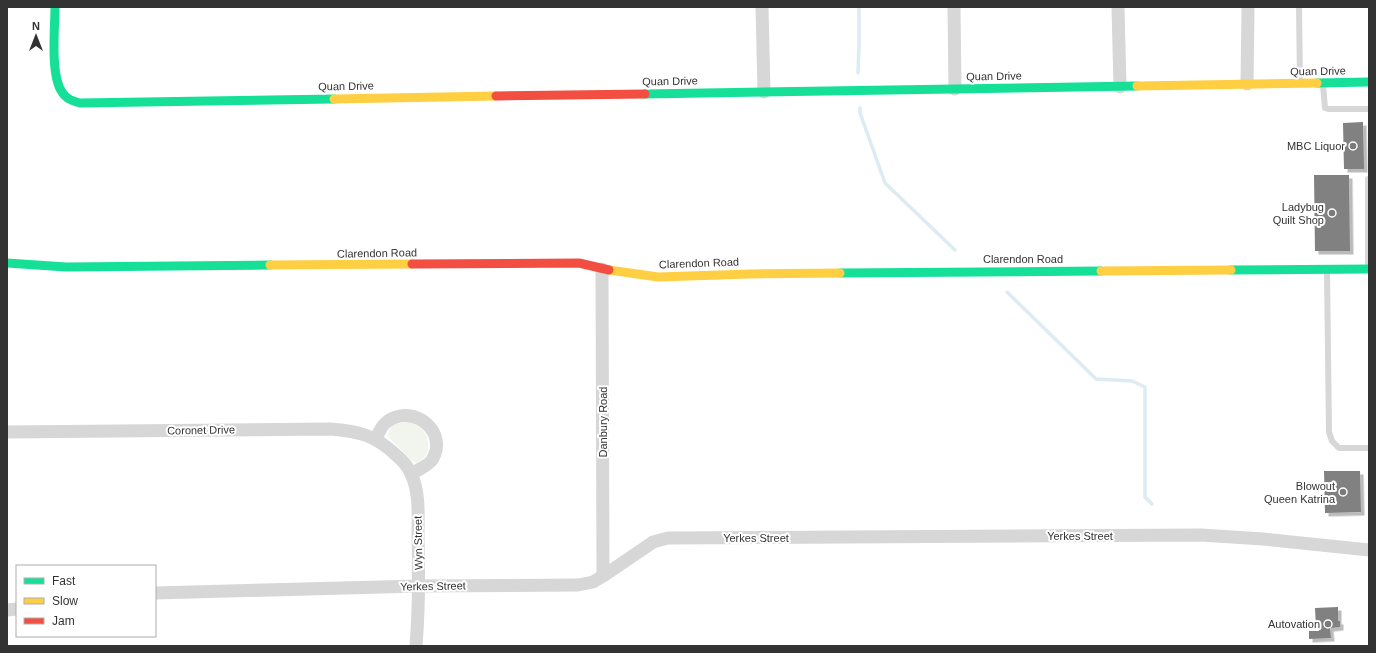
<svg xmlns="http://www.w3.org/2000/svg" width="1376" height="653" viewBox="0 0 1376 653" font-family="Arial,sans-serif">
	<defs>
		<filter id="shadow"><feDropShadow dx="3.5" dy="3.5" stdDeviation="0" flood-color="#0004"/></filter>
	</defs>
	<rect width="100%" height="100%" fill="#fff"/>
	<path fill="#f1f5ed" d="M405,422C407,422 411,422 414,423C431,431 434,456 416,463L411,460L388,436L390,428L396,424Z"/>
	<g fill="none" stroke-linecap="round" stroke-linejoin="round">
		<g stroke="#ddebf3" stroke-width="3.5">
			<path d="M858,73L859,46V7"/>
			<path d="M860,108V113L885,183L955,250"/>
			<path d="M1007,292L1096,379L1132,381L1145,387V497L1152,504"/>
		</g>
	</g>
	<g fill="#818181" filter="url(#shadow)">
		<path d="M1363,122L1364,169H1344L1343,123Z"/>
		<path d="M1314,175H1349L1350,251H1315Z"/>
		<path d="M1324,471H1360L1361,512L1325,513Z"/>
		<path d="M1338,607V621H1340V627L1330,628L1331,638L1309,639V631H1319V628H1316L1315,608Z"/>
	</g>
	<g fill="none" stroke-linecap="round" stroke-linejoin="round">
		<g stroke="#d7d7d7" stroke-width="6">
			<path d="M1299,7L1300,81"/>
			<path d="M1323,85L1325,108L1328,109H1369"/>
			<path d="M1368,179V267"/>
			<path d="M1327,271L1329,432L1332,441L1339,448H1369"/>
		</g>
		<g stroke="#d7d7d7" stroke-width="13">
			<path d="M762,7L764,92"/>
			<path d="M954,7L955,89"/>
			<path d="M1118,7L1120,87"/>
			<path d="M1247,84L1248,7"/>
			<path d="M602,269L603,576"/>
			<path d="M7,432L330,429C358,431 375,435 396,455C402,460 408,466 411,474C420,492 418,516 418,537C419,573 419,609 416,646"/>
			<path d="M376,438C379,433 382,424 388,421C415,403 449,433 432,460C428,466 417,470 411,474"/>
			<path d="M155,593L419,586L578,585L593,582L603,576L653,542L668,538L1201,535L1263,539L1369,550"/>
			<path d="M7,610L17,609"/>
		</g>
		<g stroke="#16e098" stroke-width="9">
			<path d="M55,7C55,28 50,75 62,92C66,99 73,101 80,103L334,99"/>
			<path d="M1317,83L1369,82"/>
			<path d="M645,94L1137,86"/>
			<path d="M7,263L66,267L270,265"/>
			<path d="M1231,270L1369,269"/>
			<path d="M840,273L1101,271"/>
		</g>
		<g stroke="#ffcf43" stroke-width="9">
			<path d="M1137,86L1317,83"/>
			<path d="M334,99L496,96"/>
			<path d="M270,265L412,264"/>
			<path d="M609,270L658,277L750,274L840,273"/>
			<path d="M1101,271L1231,270"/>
		</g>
		<g stroke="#f24e42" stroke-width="9">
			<path d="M496,96L645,94"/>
			<path d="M412,264L579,263L609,270"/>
		</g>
	</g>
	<g fill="#7a7a7a" stroke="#fff" stroke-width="1.5">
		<circle cx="1353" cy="146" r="4"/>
		<circle cx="1332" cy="213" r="4"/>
		<circle cx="1343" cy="492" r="4"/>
		<circle cx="1328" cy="624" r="4"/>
	</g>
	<g text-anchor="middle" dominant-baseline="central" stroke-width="4" stroke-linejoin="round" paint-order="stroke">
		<g font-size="11" fill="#333" stroke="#fff">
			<text transform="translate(1318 71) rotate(-1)">Quan Drive</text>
			<text transform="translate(994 76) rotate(-1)">Quan Drive</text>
			<text transform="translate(670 81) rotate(-1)">Quan Drive</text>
			<text transform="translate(346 86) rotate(-1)">Quan Drive</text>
			<text transform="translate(377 253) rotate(-1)">Clarendon Road</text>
			<text x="1023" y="259">Clarendon Road</text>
			<text transform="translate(699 263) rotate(-2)">Clarendon Road</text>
			<text transform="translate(603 422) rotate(-90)">Danbury Road</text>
			<text transform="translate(201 430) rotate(-1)">Coronet Drive</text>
			<text x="1080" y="536">Yerkes Street</text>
			<text x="756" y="538">Yerkes Street</text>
			<text transform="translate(418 543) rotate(-91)">Wyn Street</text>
			<text transform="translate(433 586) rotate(-1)">Yerkes Street</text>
		</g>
		<g font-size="11" fill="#333" stroke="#fff" text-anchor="end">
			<text x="1345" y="146">MBC Liquor</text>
			<text x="1324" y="207">Ladybug<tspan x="1324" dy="13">Quilt Shop</tspan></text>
			<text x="1335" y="486">Blowout<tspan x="1335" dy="13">Queen Katrina</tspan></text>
			<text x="1320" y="624">Autovation</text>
		</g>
	</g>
	<rect width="1376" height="653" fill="none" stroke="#333333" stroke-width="16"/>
	<rect x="16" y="565" width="140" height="72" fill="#ffffff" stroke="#adadad"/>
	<rect x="24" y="578" width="20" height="6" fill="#16e098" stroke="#adadad"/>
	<text x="52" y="585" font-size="12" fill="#333333">Fast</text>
	<rect x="24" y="598" width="20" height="6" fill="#ffcf43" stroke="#adadad"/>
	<text x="52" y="605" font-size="12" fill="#333333">Slow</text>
	<rect x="24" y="618" width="20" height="6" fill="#f24e42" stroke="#adadad"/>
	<text x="52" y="625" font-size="12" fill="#333333">Jam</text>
	<g transform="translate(36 36)" stroke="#ffffff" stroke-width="3" paint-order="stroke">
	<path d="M0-3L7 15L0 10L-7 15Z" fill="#333333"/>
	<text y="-6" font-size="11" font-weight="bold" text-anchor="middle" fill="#333333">N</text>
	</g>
</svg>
